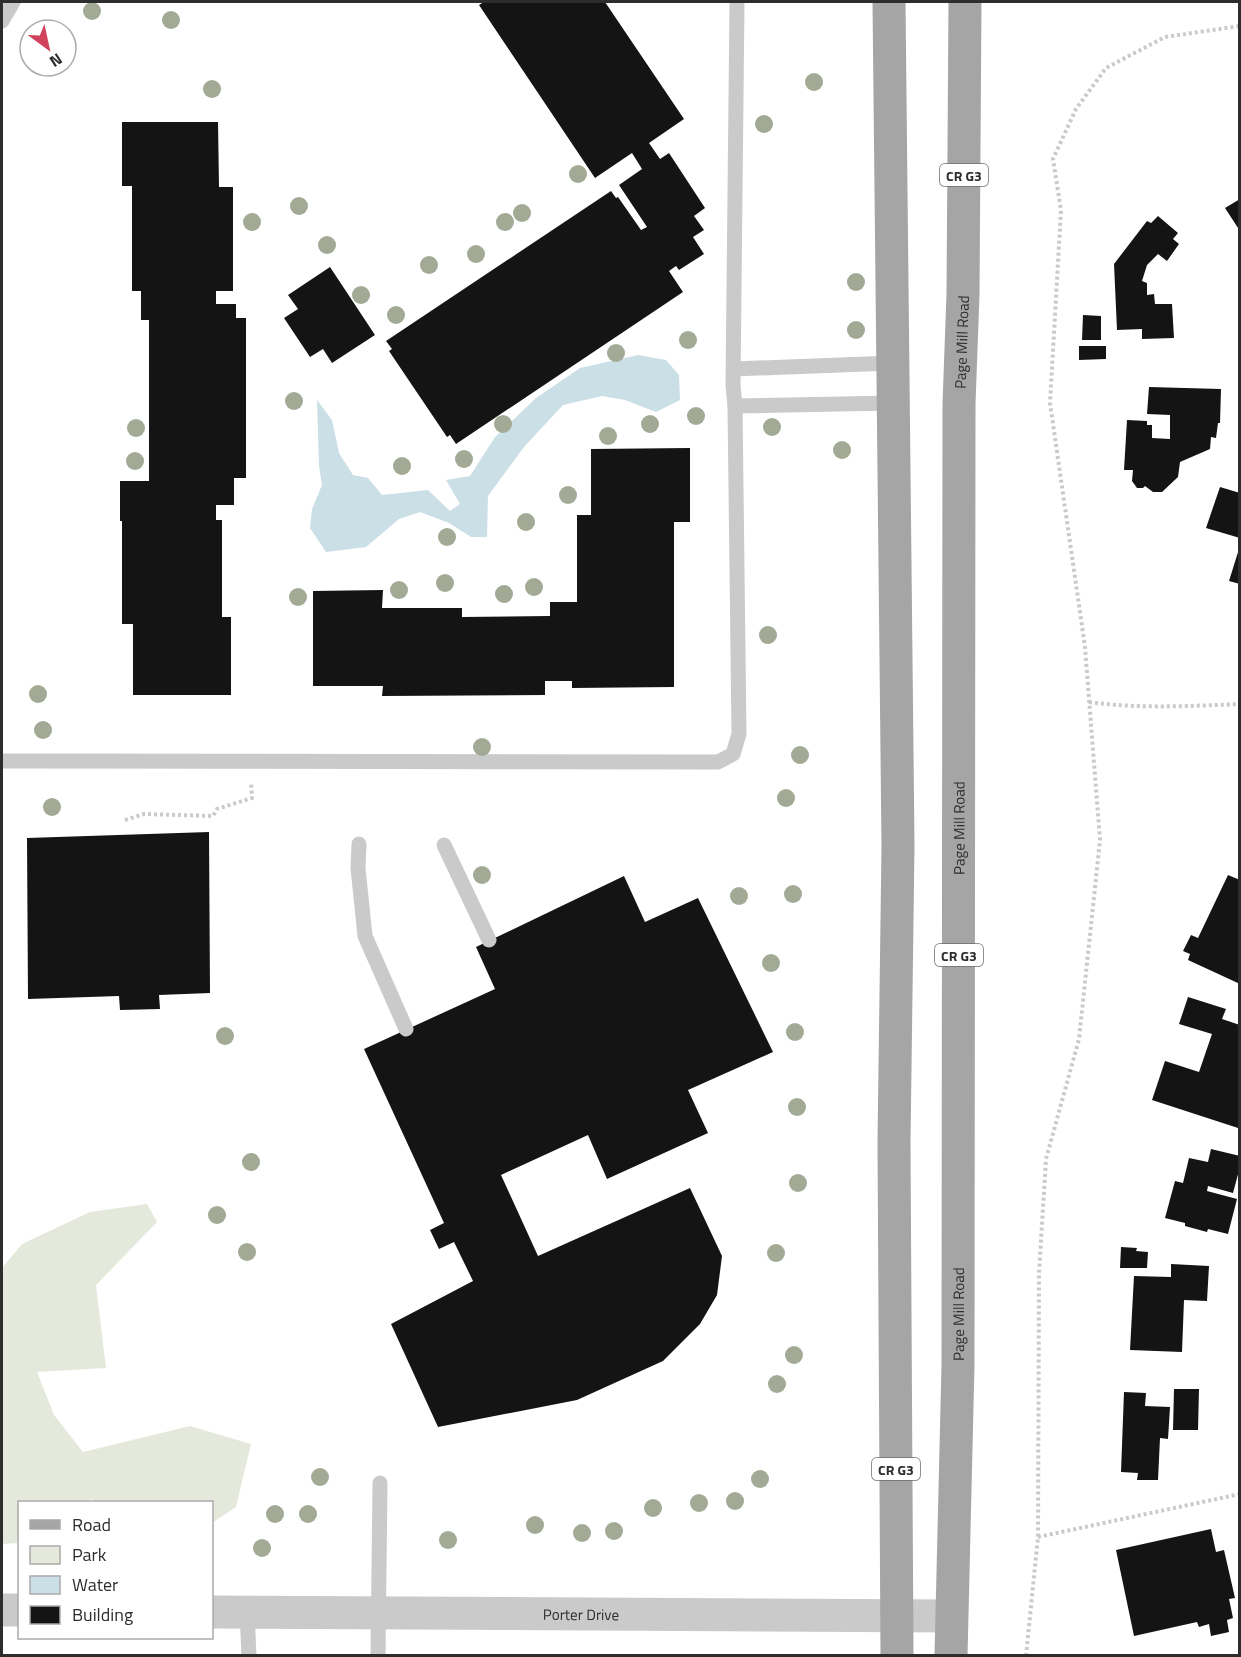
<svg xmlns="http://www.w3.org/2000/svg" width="1241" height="1657" viewBox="0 0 1241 1657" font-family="'Titillium Web',sans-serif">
	<rect width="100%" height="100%" fill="#fff"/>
	<path fill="#e5e9dc" d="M147,1204L157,1222L96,1285L106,1368L37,1372L54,1415L83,1452L190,1426L251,1444L236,1507L212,1523V1502H97L91,1499L86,1502H20L19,1543L2,1544V1268L22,1244L90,1212Z"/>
	<path fill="#cbdfe7" d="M638,355L666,360L679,375L680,400L656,412L625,400L602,396L563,405L524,447L488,496L487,537H471L449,523L420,512L399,519L366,547L326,552L310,528L312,509L322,485L319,466L317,400L332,420L339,453L353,475L368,478L382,495L428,490L450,511L460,504L446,480L470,476L495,437L536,398L580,368Z"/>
	<g fill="#141414">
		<path d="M484,2H605L684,119L649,143L660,159L669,153L705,208L694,216L704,230L693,237L704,254L679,270L676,266L669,271L683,292L456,444L450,435L447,437L389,351L392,349L386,341L611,191L616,198L618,197L641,230L647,227L619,185L642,169L632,153L595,178L479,5Z"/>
		<path d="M122,122H218L219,187H233V291H216V304H236V318H246V478H234V505H216V520H222V617H231V695H133V624H122V521H120V481H149V320H141V291H132V186H122Z"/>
		<path d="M1240,199V231L1225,208Z"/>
		<path d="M1158,216L1178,233L1173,239L1179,244L1167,261L1158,254L1147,265L1142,281L1147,283V295L1154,294L1155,304H1172L1174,338L1142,339V329L1117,330L1114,264L1147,221L1151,223Z"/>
		<path d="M330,267L375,335L332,363L323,349L310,357L284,318L298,309L288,295Z"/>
		<path d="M1083,315L1101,316V340H1082Z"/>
		<path d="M1079,346H1106V359L1079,360Z"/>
		<path d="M1149,387L1221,389L1220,423H1218L1216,438L1211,437L1210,449L1180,462L1178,477L1162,492H1153L1145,486L1143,488H1137L1132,481L1133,470H1124L1127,420L1147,421V425H1152V438L1170,439V415L1147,414Z"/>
		<path d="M690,448V522H674V687L572,688V681H545V695L382,696L383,686H313V591L383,590L382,608H462V617L550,616V602H577V515H591V449Z"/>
		<path d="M1220,487L1240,493V538L1206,528Z"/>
		<path d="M1239,549H1240V584L1229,581Z"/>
		<path d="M209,832L210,993L159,995L160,1009L120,1010L119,996L28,999L27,838Z"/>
		<path d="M1228,875L1240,880V984L1188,960L1190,954L1183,951L1191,935L1198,938Z"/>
		<path d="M624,876L645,922L698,898L773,1052L688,1090L708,1133L607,1179L588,1135L501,1175L538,1256L690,1188L722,1256L717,1295L700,1324L663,1361L577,1400L438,1427L391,1324L473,1281L454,1242L439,1249L430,1230L444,1223L364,1049L495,989L476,947Z"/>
		<path d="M1188,997L1226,1009L1222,1019L1240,1025L1238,1128L1152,1100L1165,1061L1199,1072L1212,1034L1179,1024Z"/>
		<path d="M1211,1149L1240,1156V1167L1233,1193L1208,1186L1207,1191L1237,1199L1228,1234L1208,1229L1207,1232L1185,1226V1223L1165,1218L1175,1181L1183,1183L1189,1158L1208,1162Z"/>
		<path d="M1121,1247L1137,1248L1136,1251L1148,1252L1147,1268H1120Z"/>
		<path d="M1171,1264L1209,1266L1207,1301L1184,1300L1182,1352L1130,1350L1134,1276L1171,1277Z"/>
		<path d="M1174,1389H1199L1198,1430H1173Z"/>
		<path d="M1124,1392L1146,1393L1145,1406L1170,1407L1168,1439L1160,1438L1158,1480H1137L1138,1473L1121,1472Z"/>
		<path d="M1211,1529L1216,1552L1224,1550L1235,1598L1229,1599L1233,1618L1227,1620L1229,1632L1211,1636L1209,1624L1199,1627L1197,1622L1134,1636L1116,1550Z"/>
	</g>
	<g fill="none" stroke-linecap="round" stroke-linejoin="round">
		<g stroke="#cacaca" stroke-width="4" stroke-dasharray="3 3" stroke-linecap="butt">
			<path d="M1089,702C1139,709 1190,706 1240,704"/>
			<path d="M125,820L144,814L213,816L217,809L252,798L251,782"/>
			<path d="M1038,1537L1240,1494"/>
			<path d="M1026,1656L1038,1537L1039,1273L1046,1159L1079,1039L1100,840L1085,647L1050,403L1061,210L1053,159L1076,109L1106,68L1165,37L1240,26"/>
		</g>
		<g stroke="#cacaca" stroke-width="15">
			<path d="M2,21L13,2"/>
			<path d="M734,369L892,363"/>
			<path d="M735,406L892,403"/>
			<path d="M2,761L718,762L733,754L739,734L735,406L733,385L737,2"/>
			<path d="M359,844L358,868L365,936L406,1029"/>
			<path d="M444,845L489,940"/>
			<path d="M247,1612L249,1656"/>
			<path d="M378,1656L380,1483"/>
		</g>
		<g stroke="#cacaca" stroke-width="33">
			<path d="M2,1610H20"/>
			<path id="s1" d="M212,1612L950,1616"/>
		</g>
		<g stroke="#a5a5a5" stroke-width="33">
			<path d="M889,2L898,846L894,1142L897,1656"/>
			<path id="s2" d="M951,1656L958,1365L959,404L963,294L965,2"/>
		</g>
	</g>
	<g fill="#a2aa96">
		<circle cx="92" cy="11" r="9"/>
		<circle cx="171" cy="20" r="9"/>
		<circle cx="814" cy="82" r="9"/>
		<circle cx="212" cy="89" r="9"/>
		<circle cx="764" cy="124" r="9"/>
		<circle cx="578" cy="174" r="9"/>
		<circle cx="299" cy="206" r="9"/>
		<circle cx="522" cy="213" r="9"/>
		<circle cx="252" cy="222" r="9"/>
		<circle cx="505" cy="222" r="9"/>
		<circle cx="327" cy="245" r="9"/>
		<circle cx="476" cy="254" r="9"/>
		<circle cx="429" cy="265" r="9"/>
		<circle cx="856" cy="282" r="9"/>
		<circle cx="361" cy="295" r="9"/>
		<circle cx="396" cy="315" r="9"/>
		<circle cx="856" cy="330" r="9"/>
		<circle cx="688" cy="340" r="9"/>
		<circle cx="616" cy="353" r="9"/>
		<circle cx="294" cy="401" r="9"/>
		<circle cx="696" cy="416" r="9"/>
		<circle cx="503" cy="424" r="9"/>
		<circle cx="650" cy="424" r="9"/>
		<circle cx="772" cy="427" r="9"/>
		<circle cx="136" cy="428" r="9"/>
		<circle cx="608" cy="436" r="9"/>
		<circle cx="842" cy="450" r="9"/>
		<circle cx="464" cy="459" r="9"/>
		<circle cx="135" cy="461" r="9"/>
		<circle cx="402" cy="466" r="9"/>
		<circle cx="568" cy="495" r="9"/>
		<circle cx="526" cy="522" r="9"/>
		<circle cx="447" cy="537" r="9"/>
		<circle cx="445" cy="583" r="9"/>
		<circle cx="534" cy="587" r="9"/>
		<circle cx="399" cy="590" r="9"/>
		<circle cx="504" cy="594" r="9"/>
		<circle cx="298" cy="597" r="9"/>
		<circle cx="768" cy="635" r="9"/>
		<circle cx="38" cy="694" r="9"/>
		<circle cx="43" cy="730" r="9"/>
		<circle cx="482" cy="747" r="9"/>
		<circle cx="800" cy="755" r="9"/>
		<circle cx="786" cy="798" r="9"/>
		<circle cx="52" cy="807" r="9"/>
		<circle cx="482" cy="875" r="9"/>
		<circle cx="793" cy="894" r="9"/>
		<circle cx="739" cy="896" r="9"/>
		<circle cx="771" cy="963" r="9"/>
		<circle cx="795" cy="1032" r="9"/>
		<circle cx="225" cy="1036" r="9"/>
		<circle cx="797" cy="1107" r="9"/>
		<circle cx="251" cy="1162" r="9"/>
		<circle cx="798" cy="1183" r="9"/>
		<circle cx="217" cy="1215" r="9"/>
		<circle cx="247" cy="1252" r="9"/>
		<circle cx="776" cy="1253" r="9"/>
		<circle cx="794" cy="1355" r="9"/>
		<circle cx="777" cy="1384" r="9"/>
		<circle cx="320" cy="1477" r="9"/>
		<circle cx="760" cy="1479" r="9"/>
		<circle cx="735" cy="1501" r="9"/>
		<circle cx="699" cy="1503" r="9"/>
		<circle cx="653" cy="1508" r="9"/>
		<circle cx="275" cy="1514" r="9"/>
		<circle cx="308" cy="1514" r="9"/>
		<circle cx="535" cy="1525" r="9"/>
		<circle cx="614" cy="1531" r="9"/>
		<circle cx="582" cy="1533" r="9"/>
		<circle cx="448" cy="1540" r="9"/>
		<circle cx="262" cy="1548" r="9"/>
	</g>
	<g text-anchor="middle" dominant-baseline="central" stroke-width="6" stroke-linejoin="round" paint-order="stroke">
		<g fill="#fff" stroke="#6c6c6c" stroke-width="1.5">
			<rect x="940" y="164" width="48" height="22" rx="4.5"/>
			<rect x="935" y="944" width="48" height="22" rx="4.5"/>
			<rect x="872" y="1458" width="48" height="22" rx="4.5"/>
		</g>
		<g font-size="14" font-weight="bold" fill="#2d2d2d">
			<text x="964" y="175">CR G3</text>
			<text x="959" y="955">CR G3</text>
			<text x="896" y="1469">CR G3</text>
		</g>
		<g font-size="15" fill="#2d2d2d" stroke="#fff">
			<text stroke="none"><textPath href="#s2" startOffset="1314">Page Mill Road</textPath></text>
			<text stroke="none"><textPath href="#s2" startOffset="828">Page Mill Road</textPath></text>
			<text stroke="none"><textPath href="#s2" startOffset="342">Page Mill Road</textPath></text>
			<text stroke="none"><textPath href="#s1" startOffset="369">Porter Drive</textPath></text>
		</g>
	</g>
	<rect width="1241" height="1657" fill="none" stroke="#2d2d2d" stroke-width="6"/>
	<rect x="18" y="1501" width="195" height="138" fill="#ffffff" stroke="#ababab" stroke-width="1.5"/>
	<rect x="30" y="1520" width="30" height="9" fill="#a5a5a5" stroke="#ababab" stroke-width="1.5"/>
	<text x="72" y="1531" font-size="18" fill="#2d2d2d">Road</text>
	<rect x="30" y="1546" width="30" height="18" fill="#e5e9dc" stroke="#ababab" stroke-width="1.5"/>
	<text x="72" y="1561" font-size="18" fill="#2d2d2d">Park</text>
	<rect x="30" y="1576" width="30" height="18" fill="#cbdfe7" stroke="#ababab" stroke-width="1.5"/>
	<text x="72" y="1591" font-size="18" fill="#2d2d2d">Water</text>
	<rect x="30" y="1606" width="30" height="18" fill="#141414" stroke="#ababab" stroke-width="1.5"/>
	<text x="72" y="1621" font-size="18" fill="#2d2d2d">Building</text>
	<g transform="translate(48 48) rotate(147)"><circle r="28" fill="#ffffff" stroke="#ababab" stroke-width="1.5"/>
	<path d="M0-4.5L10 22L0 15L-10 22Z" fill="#d1435d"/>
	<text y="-9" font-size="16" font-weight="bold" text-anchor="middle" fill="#2d2d2d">N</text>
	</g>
</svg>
